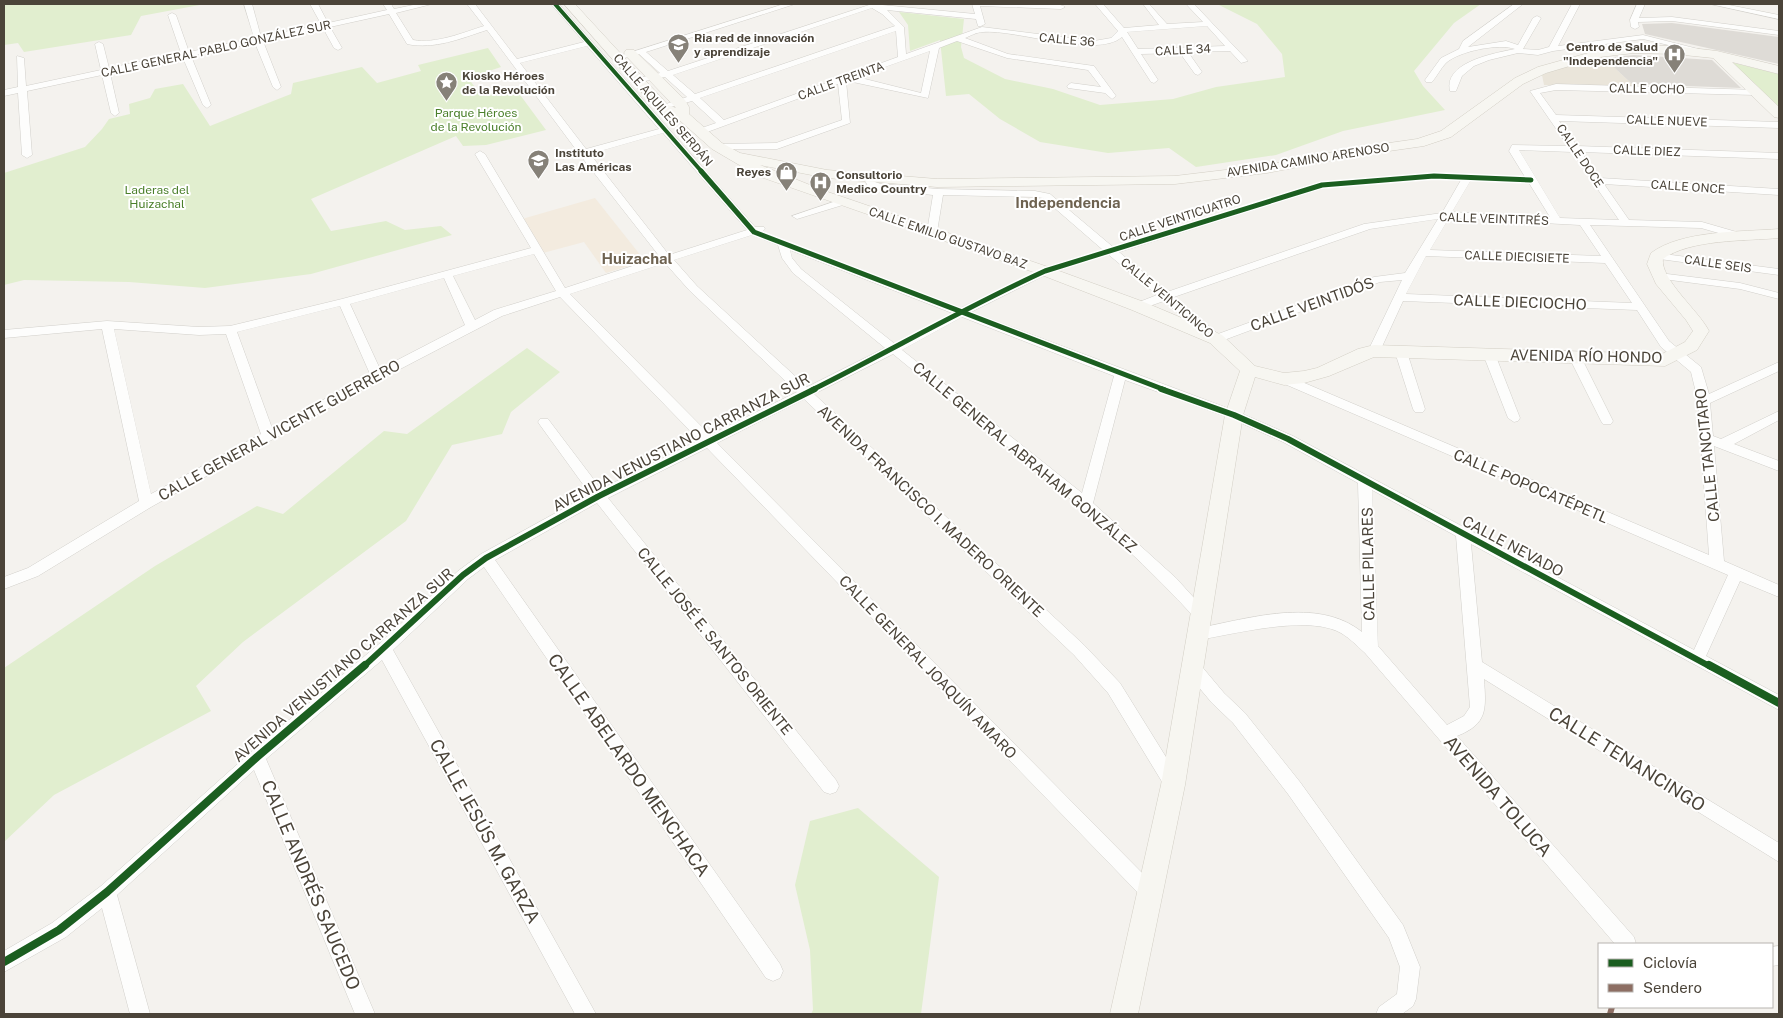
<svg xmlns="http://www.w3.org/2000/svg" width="1783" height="1018" viewBox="0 0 1783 1018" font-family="'Public Sans',sans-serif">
	<rect width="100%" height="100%" fill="#f4f2ee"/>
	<path fill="#f3ebdf" d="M595,198L645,261L606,273L584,242L543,253L522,219Z"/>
	<path fill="#eae5da" d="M1602,56L1635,87L1544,85L1542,75L1565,66Z"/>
	<g fill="#e1eecf">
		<path d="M4,4H205L141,16L131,35L24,52L18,43L4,45Z"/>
		<path d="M1217,4H1481L1454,23L1414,71L1423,86L1445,110L1343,131L1276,155L1196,167L1169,148L1108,153L1040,142L1000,119L969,94L946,96L940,40L910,51L908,25L899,12L964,19L961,47L964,58L1005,79L1053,89L1100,105L1173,99L1216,87L1285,77L1282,54L1257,24Z"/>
		<path d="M488,48L501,67L468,78L481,95L515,88L546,130L486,145L463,146L456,136L311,199L331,231L386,221L405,230L441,226L452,235L311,274L205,288L129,282L24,280L4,285V173L85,147L102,129L109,119L130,114L129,104L150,98L155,89L183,84L210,126L291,94L293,83L362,67L377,83L421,71L418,65Z"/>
		<path d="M1722,60L1779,74V111Z"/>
		<path d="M527,348L560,372L511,412L502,434L452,445L406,521L243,642L196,686L211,711L54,795L4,842V668L155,566L257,506L283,514L384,431L407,434Z"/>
		<path d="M858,808L939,877L921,1014H811L813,1010L810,950L795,885L810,821Z"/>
	</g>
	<g fill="#dedbd6">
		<path d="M1672,23L1779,37V64L1645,34L1642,24Z"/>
		<path d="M1634,55L1712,60L1741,88L1632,84L1604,58Z"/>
	</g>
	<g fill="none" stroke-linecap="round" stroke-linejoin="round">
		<defs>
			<g id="street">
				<path d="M244,4H252L261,37L321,24L310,4H318L328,23L387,10L383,4H391L394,9L418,4H432L396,13L413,40C436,44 462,33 484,26L467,4H475L517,59L584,42L551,4H559L755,227H764L765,229L762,232L961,308L1041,269L1103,250L1043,198L1035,197L943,195L937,232L936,234H928L927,232L933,195L876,189L868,186L864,179L866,177H872L875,182L881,184L938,189L1035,191L1050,194L1113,247L1322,182L1434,173L1525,177L1509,151L1512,145L1568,146L1530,91L1556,84L1759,90L1760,92L1756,95L1556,90L1540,93L1556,115L1779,122V128L1559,121L1577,146L1779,153V159L1581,152L1600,178L1779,189V195L1604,184L1629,220L1702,222L1747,235V239L1743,240L1701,228L1590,225L1669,341L1701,367L1709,394L1779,362V371L1710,403L1713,436L1721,439L1779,411V420L1734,444L1779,461V471L1714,446L1724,561L1779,585V597L1740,581L1706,656L1779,695V710L1471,544L1482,662L1779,843V862L1484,679C1486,709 1488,724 1457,736L1634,937L1636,944H1615L1365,653C1356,645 1348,636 1337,631C1303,616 1234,634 1198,640L1193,639L1190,634L1193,629L1198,628C1248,619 1317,596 1362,632L1358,483L1283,442L1230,418L1125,380L1093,503L1176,578L1205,610L1208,614L1205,618L1200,620L1195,618C1105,519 996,439 893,354L814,394L1084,645L1120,683L1179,778L1182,784L1179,790L1173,792L1167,790L1108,693L1074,655L804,399L717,443L1155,886L1158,892L1155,898L1149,901L1143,898L707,448L608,498L836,780L839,786L836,792L830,794L824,792L597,503L495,560L780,964L783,971L780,978L773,981L766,978L484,567L468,579L393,650L596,1014H575L382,660L266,759L375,1014H355L254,770L117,895L150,1014H130L102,908L66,937L4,972V951L52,923L101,886L251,752L379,644L458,571L481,554L590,494L540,425L538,422L540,419H548L601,489L699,440L560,297L502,316L381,379L151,507L38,576L4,589V577L28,568L139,501L102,329L4,338V330L107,321L199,327L230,326L342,299L531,248L475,154L480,151L485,154L565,288L660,257L580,155L487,30C462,38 434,50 407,44L389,14L330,27L342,48L338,50L334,48L323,28L263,41L281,87L277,90L273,87L255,43L191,56L211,105L207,108L203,105L183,58L110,73L119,113L115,116L111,113L102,75L27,91L32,155L27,158L22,155L18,93L4,96V90L18,87L17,56L24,58L26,86L101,70L95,44L99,42L103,44L109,68L181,53L168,15L172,13L176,15L189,52L254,38ZM587,46L659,129L586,149L520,63ZM663,133L747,230L669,255L590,154ZM1519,150L1572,152L1619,220L1560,218ZM1434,179L1461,180L1442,213L1364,224L1167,292L1119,252L1323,188ZM1471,180L1529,183L1550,217L1452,212ZM1449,218L1580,225L1601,256L1430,250ZM1438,219L1405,273L1374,277L1218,334L1174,297L1370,229ZM752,235L778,245L782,258L793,273L885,348L807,387L697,286L674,260ZM790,250L952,313L895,344L801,269L792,258ZM534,254L556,291L494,310L475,320L453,276ZM1109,255L1157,295L1134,304V308L1138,310L1164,301L1212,342L1216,343L1380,282L1402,280L1368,351L1370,354L1374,355L1380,351L1403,301L1637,310L1661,347L1691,372L1698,401L1709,555L1288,376L1284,375L1278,379L1280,382L1728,575L1694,650L1293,436L1238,412L971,312L1049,273ZM1426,256L1605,263L1632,303L1406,294ZM665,263L689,290L797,392L710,435L570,294ZM444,278L465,325L380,369L350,304ZM340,306L370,374L272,428L237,332ZM962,317L1114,376L1082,493L902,350ZM114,329L199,335L226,334L261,434L151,494ZM1372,490L1456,536L1470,707L1464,716L1447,725L1378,646Z"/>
				<path d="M784,4H795L646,52L668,71L872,4L975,14L972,4C989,4 1055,0 1065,7L1061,9L980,6L985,24L981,26H978L976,19L887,10L904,27L906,54L982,27L1094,41L1111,38L1118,31L1095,4H1103L1124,28L1159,25L1143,4H1149L1167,24L1203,22L1186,4H1194L1248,61L1241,63L1230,51L1188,52L1202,72L1198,75L1195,74L1180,53L1141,54L1158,80L1154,83L1151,82L1122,37C1097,59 1016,29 983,32C977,32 970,36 965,38L1008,54L1094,66L1116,96L1112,99L1105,93L1068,88L1067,86L1071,83L1101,87L1088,70L1007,58L957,41L939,48L928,98L848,81H846L850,123L777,149H717L712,146L714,144L776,143L842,120L838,84L699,135L694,132L696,130L716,123L692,101L660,110V106L687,97L665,77L635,83V79L660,73L639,54L617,60L613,58ZM872,8L882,14L895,26L695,94L673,75ZM1207,26L1225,46L1138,49L1127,32ZM896,31L898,57L724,120L700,98ZM930,51L921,93L857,77Z"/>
				<path d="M1514,4H1523L1468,47L1506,41L1518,45L1533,18L1537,16L1541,18L1523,49L1538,50L1549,47L1572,4H1580L1558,46L1643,35L1706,51L1702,53L1643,39L1553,51L1538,55L1518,53L1489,60L1474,66L1462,76L1456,91H1450C1443,62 1495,53 1515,49C1500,43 1459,51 1446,63C1441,68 1437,76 1432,82H1426L1425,80L1441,58L1459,49L1463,41Z"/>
				<path d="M1637,4H1645L1639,18L1672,17L1779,31V35L1672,21L1638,22L1639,27L1635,29L1631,27L1630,20Z"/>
				<path d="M1710,4H1724L1779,15V19Z"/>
				<path d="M842,199L846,200V204L797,219L792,216Z"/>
				<path d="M1656,253L1779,269V275L1652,258V254Z"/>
				<path d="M1659,273L1740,283L1779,293V299L1740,289L1655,278V274Z"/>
				<path d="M1401,348L1407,352L1425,409L1423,412H1415L1413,409L1395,352Z"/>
				<path d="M1489,350L1495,354L1520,418L1518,421L1514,422L1508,418L1483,354Z"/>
				<path d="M1575,353L1581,357L1613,421L1611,424H1603L1601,421L1569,357Z"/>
				<path d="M1192,660L1198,662L1224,693L1245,713L1300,782L1403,925L1420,967L1416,999L1413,1006L1402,1014H1376L1379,1007L1397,994L1400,967L1389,938L1288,794L1233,723L1212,703L1186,672L1184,667L1186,662Z"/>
				<path d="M1779,946V965L1772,966V947Z"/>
			</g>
			<path id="secondary" d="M564,4H575L668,105L676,108L626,56L624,53L626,50H634L685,100L689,107V114L722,143L740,153L827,170L937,179L1175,176L1267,165L1354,148L1417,139L1441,131L1515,78L1538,67L1599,50L1634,45L1674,46L1717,51L1779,66V74L1732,62L1779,107V118L1774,117L1713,58L1674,54L1634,53L1600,57L1546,73L1523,84L1451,137L1424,146L1354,156L1267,173L1175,184L937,187L827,178L760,165L825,191L1051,268L1144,302L1222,335L1255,366L1284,373L1304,371L1317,368L1358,349L1374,345L1662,354L1685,342L1693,331L1686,320L1656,284L1647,264L1651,253C1682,230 1742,232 1779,229V238C1746,241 1690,239 1663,259C1660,279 1699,311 1709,331L1697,350L1665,366L1374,357L1329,376L1304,383L1284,385L1255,377L1243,415L1185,785L1138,1014H1110L1161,785L1225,415L1240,371L1210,343L1132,310L1039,274L758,176L712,149L677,118L658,111Z"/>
		</defs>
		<use href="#street" stroke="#d2d0cb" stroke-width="1"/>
		<use href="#secondary" stroke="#d3cfc5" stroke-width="1"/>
		<use href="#street" fill="#fdfdfc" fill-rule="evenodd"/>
		<use href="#secondary" fill="#f7f6f1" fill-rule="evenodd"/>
		<path stroke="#8d6e63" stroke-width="6" stroke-dasharray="13 6" stroke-linecap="butt" d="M1610,1014L1612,1007"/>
		<defs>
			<path id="cycleway-far3" d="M555,4L702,172"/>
			<g id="cycleway-far2">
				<path d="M701,171L754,232L1165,390"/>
				<path d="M812,390C890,351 966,307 1045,271L1322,185L1434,176L1531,180"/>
			</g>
			<g id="cycleway-far1">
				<path d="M1161,389L1234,415L1288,439L1711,667"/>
				<path d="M363,667L463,575L486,558L599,496L815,389"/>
			</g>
			<g id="cycleway">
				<path d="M1709,665L1779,703"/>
				<path d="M4,962L59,930L107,892L257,757L365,665"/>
			</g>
		</defs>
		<use href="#cycleway-far3" stroke="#fff" stroke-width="5.5"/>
		<use href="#cycleway-far2" stroke="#fff" stroke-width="8"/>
		<use href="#cycleway-far1" stroke="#fff" stroke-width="9"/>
		<use href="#cycleway" stroke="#fff" stroke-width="11"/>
		<use href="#cycleway-far3" stroke="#1b5e20" stroke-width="4"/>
		<use href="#cycleway-far2" stroke="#1b5e20" stroke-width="5"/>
		<use href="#cycleway-far1" stroke="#1b5e20" stroke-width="6"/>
		<use href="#cycleway" stroke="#1b5e20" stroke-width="8"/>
	</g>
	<defs>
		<symbol id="university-pin" viewBox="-11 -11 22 30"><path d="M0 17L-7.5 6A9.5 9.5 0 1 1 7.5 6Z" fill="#868178" stroke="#fff"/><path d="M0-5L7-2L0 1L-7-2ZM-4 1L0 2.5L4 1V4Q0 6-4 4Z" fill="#fff"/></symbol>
		<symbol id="hospital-pin" viewBox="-11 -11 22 30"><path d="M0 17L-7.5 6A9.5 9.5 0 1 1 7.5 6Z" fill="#868178" stroke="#fff"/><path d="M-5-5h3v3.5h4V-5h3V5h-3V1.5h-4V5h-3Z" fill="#fff"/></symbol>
		<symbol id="sight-pin" viewBox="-11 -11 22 30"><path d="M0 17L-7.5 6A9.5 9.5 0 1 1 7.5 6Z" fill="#868178" stroke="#fff"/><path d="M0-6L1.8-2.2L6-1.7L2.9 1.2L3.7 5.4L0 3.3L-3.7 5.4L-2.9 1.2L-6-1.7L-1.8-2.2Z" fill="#fff"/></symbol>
		<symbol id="school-pin" viewBox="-11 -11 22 30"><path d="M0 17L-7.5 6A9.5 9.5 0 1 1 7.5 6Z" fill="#868178" stroke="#fff"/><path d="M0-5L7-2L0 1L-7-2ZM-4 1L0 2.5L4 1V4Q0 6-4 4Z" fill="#fff"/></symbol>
		<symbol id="shop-pin" viewBox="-11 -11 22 30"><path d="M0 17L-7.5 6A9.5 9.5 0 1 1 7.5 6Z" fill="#868178" stroke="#fff"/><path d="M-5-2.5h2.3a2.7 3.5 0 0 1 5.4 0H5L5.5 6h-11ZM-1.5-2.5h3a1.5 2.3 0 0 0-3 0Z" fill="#fff"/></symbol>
	</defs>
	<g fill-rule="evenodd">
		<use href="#university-pin" x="666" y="32" width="25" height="34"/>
		<use href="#hospital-pin" x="1662" y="42" width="25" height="34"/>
		<use href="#sight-pin" x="434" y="70" width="25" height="34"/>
		<use href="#school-pin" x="526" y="148" width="25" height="34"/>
		<use href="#shop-pin" x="774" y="160" width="25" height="34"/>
		<use href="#hospital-pin" x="808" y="170" width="25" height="34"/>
	</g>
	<g text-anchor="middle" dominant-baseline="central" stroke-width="4" stroke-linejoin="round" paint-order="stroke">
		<g font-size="12" font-weight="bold" fill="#4b4439" stroke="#fff" text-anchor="start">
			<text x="694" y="38">Ria red de innovación<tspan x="694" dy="14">y aprendizaje</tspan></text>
			<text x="1658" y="47" text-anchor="end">Centro de Salud<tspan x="1658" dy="14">"Independencia"</tspan></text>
			<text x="462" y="76">Kiosko Héroes<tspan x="462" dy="14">de la Revolución</tspan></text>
			<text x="555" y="153">Instituto<tspan x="555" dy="14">Las Américas</tspan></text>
			<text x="771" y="172" text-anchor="end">Reyes</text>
			<text x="836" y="175">Consultorio<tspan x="836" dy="14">Medico Country</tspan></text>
		</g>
		<g font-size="12" fill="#4b4439" stroke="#fff">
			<text transform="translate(1067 40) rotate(5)">CALLE 36</text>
			<text transform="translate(216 49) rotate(-12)">CALLE GENERAL PABLO GONZÁLEZ SUR</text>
			<text transform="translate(1183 50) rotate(-3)">CALLE 34</text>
			<text transform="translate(841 81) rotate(-20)">CALLE TREINTA</text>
			<text transform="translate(1647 89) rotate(1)">CALLE OCHO</text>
			<text transform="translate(663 110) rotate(49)">CALLE AQUILES SERDÁN</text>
			<text transform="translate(1667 121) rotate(2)">CALLE NUEVE</text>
			<text transform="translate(1647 151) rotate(2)">CALLE DIEZ</text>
			<text transform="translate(1580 156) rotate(56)">CALLE DOCE</text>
			<text transform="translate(1308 160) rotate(-9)">AVENIDA CAMINO ARENOSO</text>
			<text transform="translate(1688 187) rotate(4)">CALLE ONCE</text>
			<text transform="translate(1180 218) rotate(-18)">CALLE VEINTICUATRO</text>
			<text transform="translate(1494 219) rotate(2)">CALLE VEINTITRÉS</text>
			<text transform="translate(948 238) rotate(19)">CALLE EMILIO GUSTAVO BAZ</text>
			<text transform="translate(1517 257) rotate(2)">CALLE DIECISIETE</text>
			<text transform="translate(1718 264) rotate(8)">CALLE SEIS</text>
			<text transform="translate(1167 298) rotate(40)">CALLE VEINTICINCO</text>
		</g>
		<g font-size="12" fill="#4a7f2a" stroke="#fff">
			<text x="476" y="113">Parque Héroes<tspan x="476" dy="14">de la Revolución</tspan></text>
			<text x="157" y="190">Laderas del<tspan x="157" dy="14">Huizachal</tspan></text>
		</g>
		<g font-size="15" font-weight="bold" fill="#6e6250" stroke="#fff">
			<text x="1068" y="202">Independencia</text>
			<text x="637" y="258">Huizachal</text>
		</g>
		<g font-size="15" fill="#4b4439" stroke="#fff">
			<text transform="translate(1520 302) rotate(2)">CALLE DIECIOCHO</text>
			<text transform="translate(1312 304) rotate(-20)">CALLE VEINTIDÓS</text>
			<text transform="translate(1586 356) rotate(1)">AVENIDA RÍO HONDO</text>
			<text transform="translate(279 430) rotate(-29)">CALLE GENERAL VICENTE GUERRERO</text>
			<text transform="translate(681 442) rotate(-27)">AVENIDA VENUSTIANO CARRANZA SUR</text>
			<text transform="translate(1707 455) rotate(-96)">CALLE TANCITARO</text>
			<text transform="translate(1025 457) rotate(40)">CALLE GENERAL ABRAHAM GONZÁLEZ</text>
			<text transform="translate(1531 486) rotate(23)">CALLE POPOCATÉPETL</text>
			<text transform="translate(931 511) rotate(43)">AVENIDA FRANCISCO I. MADERO ORIENTE</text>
			<text transform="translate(1513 546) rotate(28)">CALLE NEVADO</text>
			<text transform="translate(1368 564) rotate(-91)">CALLE PILARES</text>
			<text transform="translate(715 641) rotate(51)">CALLE JOSÉ E. SANTOS ORIENTE</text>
			<text transform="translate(343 665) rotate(-41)">AVENIDA VENUSTIANO CARRANZA SUR</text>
			<text transform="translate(928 667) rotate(46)">CALLE GENERAL JOAQUÍN AMARO</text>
		</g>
		<g font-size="18" fill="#4b4439" stroke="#fff">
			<text transform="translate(1627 759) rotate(32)">CALLE TENANCINGO</text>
			<text transform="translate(629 765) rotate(55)">CALLE ABELARDO MENCHACA</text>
			<text transform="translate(1498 796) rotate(49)">AVENIDA TOLUCA</text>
			<text transform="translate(485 831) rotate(61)">CALLE JESÚS M. GARZA</text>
			<text transform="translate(311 885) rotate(67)">CALLE ANDRÉS SAUCEDO</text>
		</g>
	</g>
	<rect width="1783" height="1018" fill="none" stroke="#4b4439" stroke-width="10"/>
	<rect x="1598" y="943" width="175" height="65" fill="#ffffff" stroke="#b7b4b0"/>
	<rect x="1608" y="959" width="25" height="8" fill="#1b5e20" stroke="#b7b4b0"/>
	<text x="1643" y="968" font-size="15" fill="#4b4439">Ciclovía</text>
	<rect x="1608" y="984" width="25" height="8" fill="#8d6e63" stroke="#b7b4b0"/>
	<text x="1643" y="993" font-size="15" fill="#4b4439">Sendero</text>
</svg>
